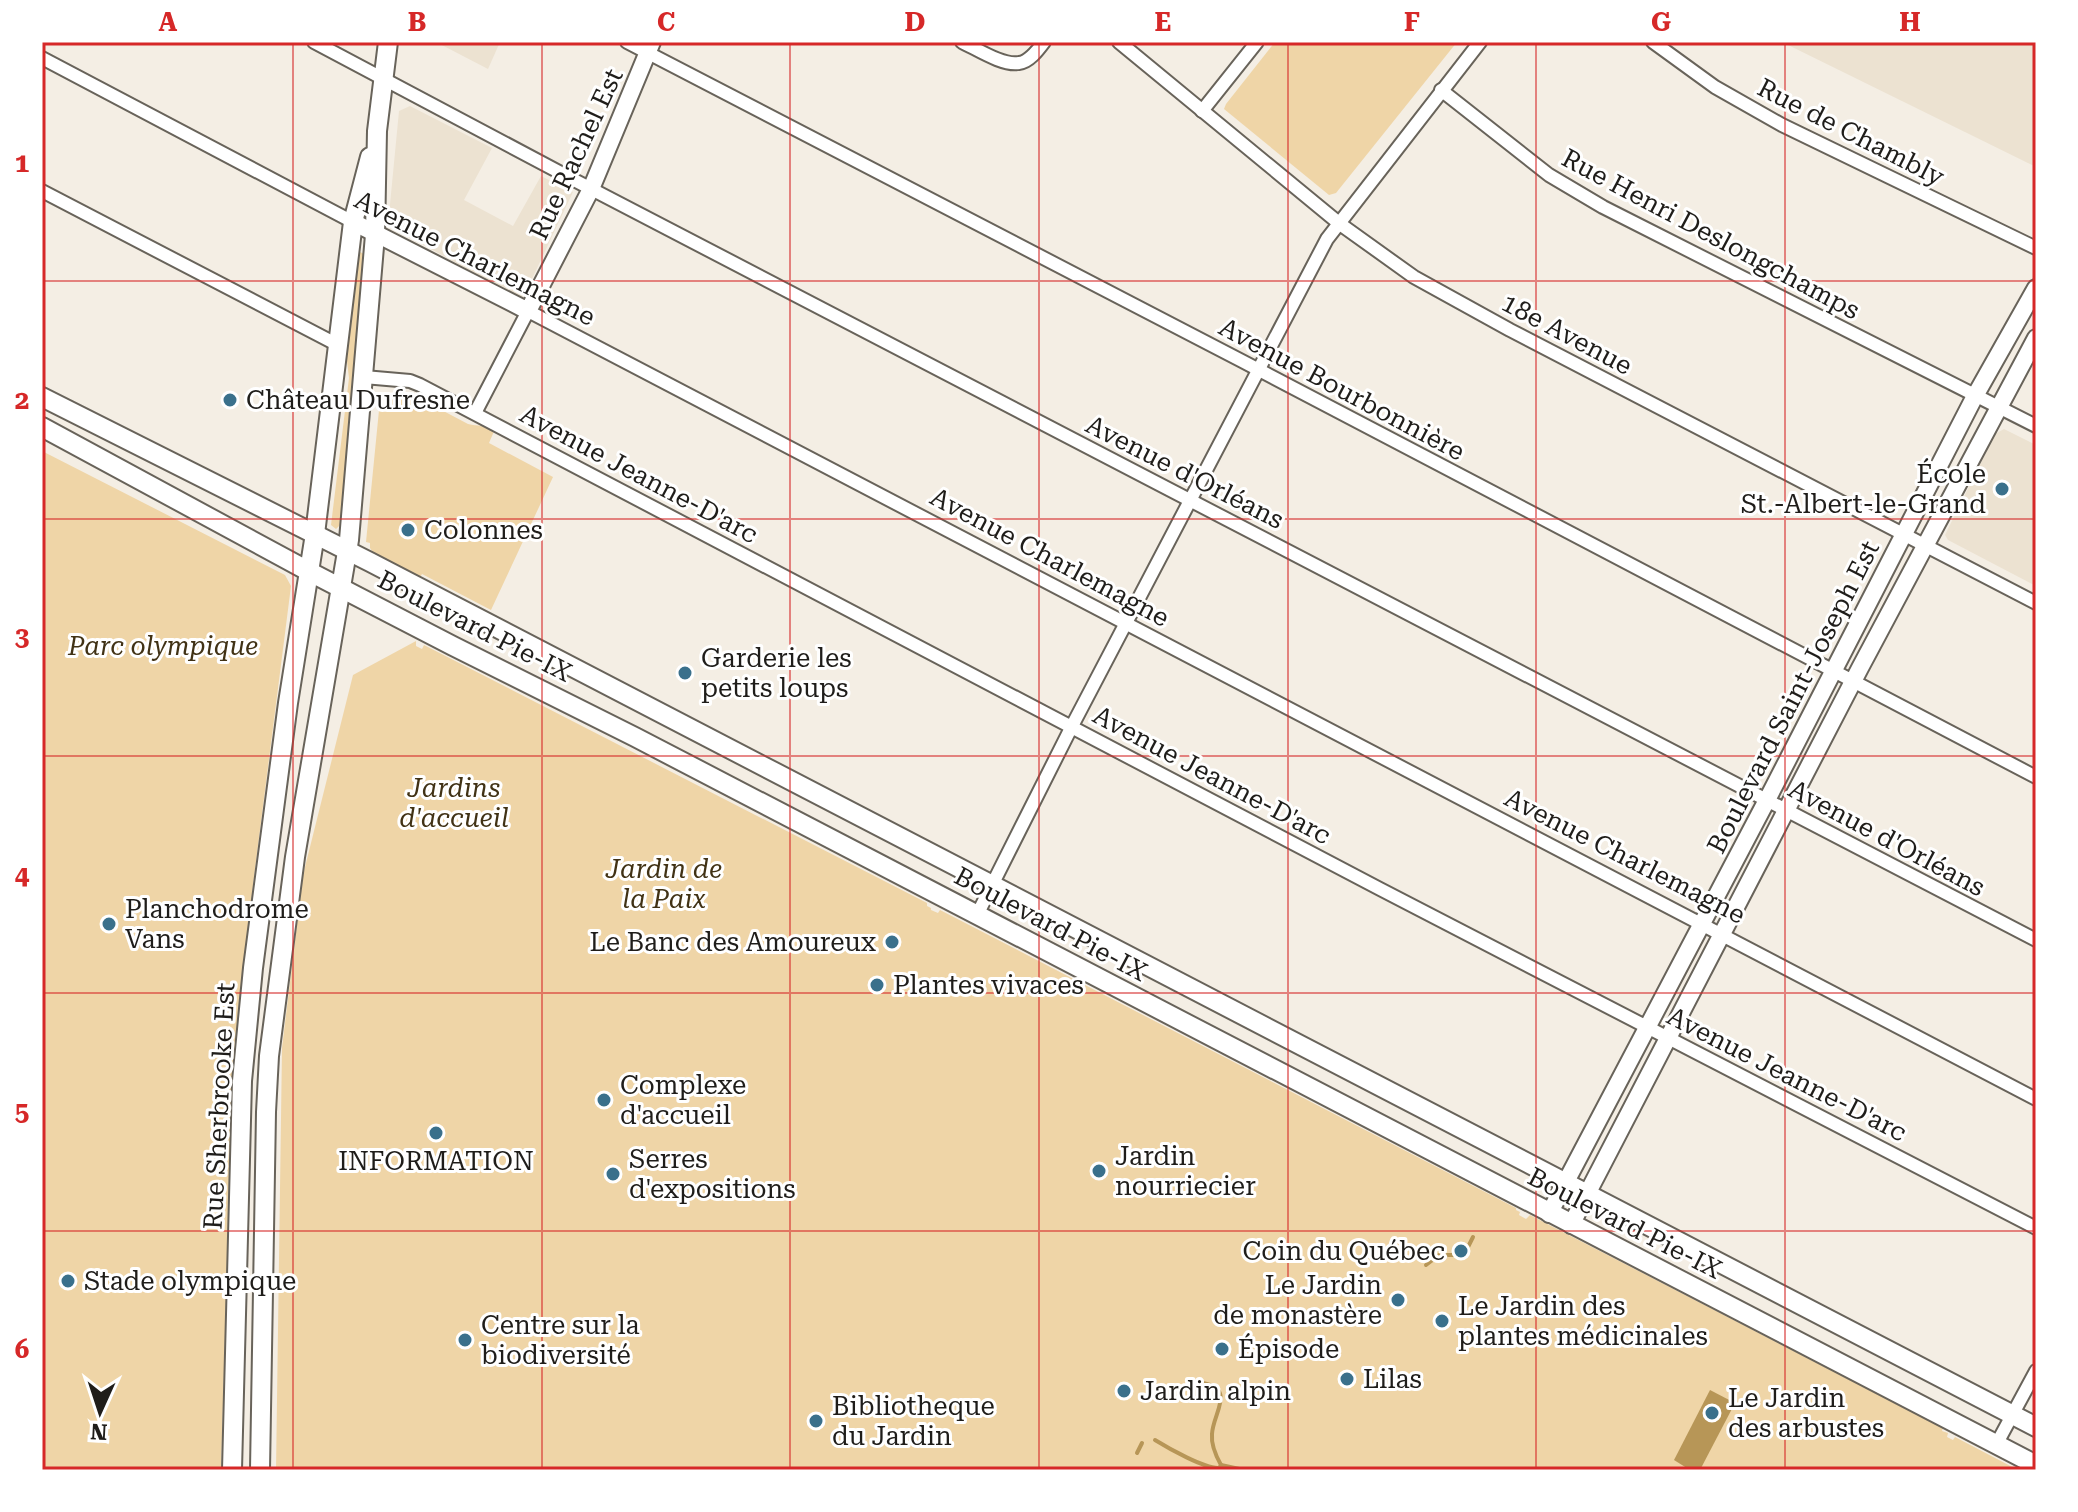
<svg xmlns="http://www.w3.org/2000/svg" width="2078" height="1512" viewBox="0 0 2078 1512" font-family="'Roboto Serif',serif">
	<rect width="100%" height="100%" fill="#f4eee4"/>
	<g fill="#ece2d1">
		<path d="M436,42H500L488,69Z"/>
		<path d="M1782,42H2036V167Z"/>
		<path d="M410,106L492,148L464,200L513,226L541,176L573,192L522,300L388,225L399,111Z"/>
		<path d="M2004,429L2036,445V586L1948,540L1945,535L1995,434Z"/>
	</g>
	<g fill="#efd5a7">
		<path d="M1275,42H1457L1336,193L1329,195L1224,109L1226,104Z"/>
		<path d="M360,252L364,254L341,524L336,529L331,525L349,378L346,353Z"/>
		<path d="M389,392L415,396L468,424C478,427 484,424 495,429L489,443L553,477L491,610L422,574L419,579L371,554L372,551L370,548V543L366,542L380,400L384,395Z"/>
		<path d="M42,451L285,575L291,586L253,885L233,1073L221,1470H42Z"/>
		<path d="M416,641V646L422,649L424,645L927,903V906L931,908V910L938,913L940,910L1516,1208V1210L1520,1212L1519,1215L1526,1219L1530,1215L1943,1428L1942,1431L1948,1433L1947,1437L1953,1440L1955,1437L2018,1470H276L282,1048L303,875L353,675Z"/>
	</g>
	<path fill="#b79657" d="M1710,1390L1735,1403L1700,1470H1690L1674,1460Z"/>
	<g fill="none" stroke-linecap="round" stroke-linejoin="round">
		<g stroke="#b79657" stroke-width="4">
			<path d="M1426,1265L1439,1255H1464L1473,1237"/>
			<path d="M1155,1440C1168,1448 1205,1469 1219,1468L1221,1465C1216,1456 1211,1444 1212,1434C1213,1413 1236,1389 1203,1383"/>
			<path d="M1137,1453L1142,1443"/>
			<path d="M1221,1465L1244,1470"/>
		</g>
		<defs>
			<g id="minor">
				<path d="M314,42L576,181L2036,940"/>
				<path d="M627,42L1242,361L2036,777"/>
				<path d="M962,42C977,49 1003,66 1019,63C1029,62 1038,50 1044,42"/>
				<path d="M1119,42L1340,224L1414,277L1510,330L2036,603"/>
				<path d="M1653,42L1715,87L1782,125L2036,248"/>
				<path d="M42,58L353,222"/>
				<path d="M1441,90L1549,175L1603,207L2036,426"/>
				<path d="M1202,111L1257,42"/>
				<path d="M42,191L338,345"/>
				<path d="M364,377L410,381L420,385L1380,889L2036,1228"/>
				<path d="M475,413L528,311L2036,1099"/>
				<path d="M977,915L1072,726L1327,239L1480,42"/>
				<path d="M1996,1445L2036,1371"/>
			</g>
			<g id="secondary">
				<path d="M353,222L528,311L591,189L652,42"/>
				<path d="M1549,1214L1767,800L1975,396L2036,288"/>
				<path d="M1571,1225L1860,668L2036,338"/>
			</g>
			<g id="primary">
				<path d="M42,397L370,562L2036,1427"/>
				<path d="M42,427L310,572L453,646L635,737L2036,1465"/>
				<path d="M232,1470L242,1081L253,968L288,703L315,534L353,222L370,157"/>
				<path d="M260,1470L266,1112L269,1056L295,857L349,540L375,235L377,131L388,42"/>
			</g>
		</defs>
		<use href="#minor" stroke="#68635a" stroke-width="16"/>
		<use href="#secondary" stroke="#68635a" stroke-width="20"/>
		<use href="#primary" stroke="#68635a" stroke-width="22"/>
		<use href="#minor" stroke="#fff" stroke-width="12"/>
		<use href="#secondary" stroke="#fff" stroke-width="16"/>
		<use href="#primary" stroke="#fff" stroke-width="18"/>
	</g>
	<path fill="none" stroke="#d62828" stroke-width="2" stroke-opacity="0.55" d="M293,42V1470M542,42V1470M790,42V1470M1039,42V1470M1288,42V1470M1536,42V1470M1785,42V1470M42,281H2036M42,519H2036M42,756H2036M42,993H2036M42,1231H2036"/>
	<g fill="#3a708b" stroke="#fff" stroke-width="3">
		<circle cx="230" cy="400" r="8"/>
		<circle cx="2002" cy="489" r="8"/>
		<circle cx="408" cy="530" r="8"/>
		<circle cx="685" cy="673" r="8"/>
		<circle cx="109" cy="924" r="8"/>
		<circle cx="892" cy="942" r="8"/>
		<circle cx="877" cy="985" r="8"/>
		<circle cx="604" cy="1100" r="8"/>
		<circle cx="436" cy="1133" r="8"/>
		<circle cx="1099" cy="1171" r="8"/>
		<circle cx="613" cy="1174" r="8"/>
		<circle cx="1461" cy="1251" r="8"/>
		<circle cx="68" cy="1281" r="8"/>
		<circle cx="1398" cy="1300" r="8"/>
		<circle cx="1442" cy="1321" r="8"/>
		<circle cx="465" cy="1340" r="8"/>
		<circle cx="1222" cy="1349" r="8"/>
		<circle cx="1347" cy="1379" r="8"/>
		<circle cx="1124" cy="1391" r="8"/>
		<circle cx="1712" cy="1413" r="8"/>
		<circle cx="816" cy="1421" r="8"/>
	</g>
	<g text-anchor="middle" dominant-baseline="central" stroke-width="6" stroke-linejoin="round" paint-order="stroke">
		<g font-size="26" fill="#1f1d1a" stroke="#fff">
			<text transform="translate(1851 132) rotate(27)">Rue de Chambly</text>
			<text transform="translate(576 154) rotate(-65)">Rue Rachel Est</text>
			<text transform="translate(1711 234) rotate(28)">Rue Henri Deslongchamps</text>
			<text transform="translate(475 258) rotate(27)">Avenue Charlemagne</text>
			<text transform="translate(1567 334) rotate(28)">18e Avenue</text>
			<text transform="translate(1342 389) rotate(28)">Avenue Bourbonnière</text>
			<text transform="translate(1185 472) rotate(27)">Avenue d'Orléans</text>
			<text transform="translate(639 474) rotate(28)">Avenue Jeanne-D'arc</text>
			<text transform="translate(1050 557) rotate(28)">Avenue Charlemagne</text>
			<text transform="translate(475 626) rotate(27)">Boulevard Pie-IX</text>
			<text transform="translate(1793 697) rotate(-63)">Boulevard Saint-Joseph Est</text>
			<text transform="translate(1212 775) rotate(28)">Avenue Jeanne-D'arc</text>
			<text transform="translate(1887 838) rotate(28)">Avenue d'Orléans</text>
			<text transform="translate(1625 856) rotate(27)">Avenue Charlemagne</text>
			<text transform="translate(1051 924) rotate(28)">Boulevard Pie-IX</text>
			<text transform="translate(1787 1074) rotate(27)">Avenue Jeanne-D'arc</text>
			<text transform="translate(219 1106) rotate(-87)">Rue Sherbrooke Est</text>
			<text transform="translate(1625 1223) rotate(27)">Boulevard Pie-IX</text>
		</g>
		<g font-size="26" fill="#1f1d1a" stroke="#fff" text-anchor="start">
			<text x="246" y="400">Château Dufresne</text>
			<text x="1986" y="474" text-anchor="end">École<tspan x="1986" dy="30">St.-Albert-le-Grand</tspan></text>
			<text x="424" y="530">Colonnes</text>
			<text x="701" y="658">Garderie les<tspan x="701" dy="30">petits loups</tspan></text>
			<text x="125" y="909">Planchodrome<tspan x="125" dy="30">Vans</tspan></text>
			<text x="876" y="942" text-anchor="end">Le Banc des Amoureux</text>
			<text x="893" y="985">Plantes vivaces</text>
			<text x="620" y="1085">Complexe<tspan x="620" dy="30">d'accueil</tspan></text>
			<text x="1115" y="1156">Jardin<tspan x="1115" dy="30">nourriecier</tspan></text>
			<text x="629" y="1159">Serres<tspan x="629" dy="30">d'expositions</tspan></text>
			<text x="436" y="1161" text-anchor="middle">INFORMATION</text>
			<text x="1445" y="1251" text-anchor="end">Coin du Québec</text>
			<text x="84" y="1281">Stade olympique</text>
			<text x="1382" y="1285" text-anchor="end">Le Jardin<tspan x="1382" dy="30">de monastère</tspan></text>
			<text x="1458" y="1306">Le Jardin des<tspan x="1458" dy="30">plantes médicinales</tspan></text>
			<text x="481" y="1325">Centre sur la<tspan x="481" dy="30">biodiversité</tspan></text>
			<text x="1238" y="1349">Épisode</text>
			<text x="1363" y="1379">Lilas</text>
			<text x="1140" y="1391">Jardin alpin</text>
			<text x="1728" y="1398">Le Jardin<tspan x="1728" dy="30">des arbustes</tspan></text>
			<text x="832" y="1406">Bibliotheque<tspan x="832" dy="30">du Jardin</tspan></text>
		</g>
		<g font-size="26" font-style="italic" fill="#413215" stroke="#fff">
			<text x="163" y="646">Parc olympique</text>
			<text x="454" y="788">Jardins<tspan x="454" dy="30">d'accueil</tspan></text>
			<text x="664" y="869">Jardin de<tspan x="664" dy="30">la Paix</tspan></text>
		</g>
	</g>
	<rect width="2078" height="1512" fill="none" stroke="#ffffff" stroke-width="88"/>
	<g transform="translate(100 1412) rotate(183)" stroke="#ffffff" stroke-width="6" paint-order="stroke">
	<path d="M0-6L14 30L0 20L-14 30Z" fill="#1f1d1a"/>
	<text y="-12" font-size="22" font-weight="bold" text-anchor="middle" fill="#1f1d1a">N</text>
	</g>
	<rect x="44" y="44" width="1990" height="1424" fill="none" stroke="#d62828" stroke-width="3"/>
	<g font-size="26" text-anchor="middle" font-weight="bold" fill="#d62828">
		<text x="168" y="31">A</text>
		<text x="417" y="31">B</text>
		<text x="666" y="31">C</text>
		<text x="915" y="31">D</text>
		<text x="1163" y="31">E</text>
		<text x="1412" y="31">F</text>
		<text x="1661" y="31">G</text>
		<text x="1910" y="31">H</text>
		<text x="22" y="172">1</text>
		<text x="22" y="409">2</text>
		<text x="22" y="646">3</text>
		<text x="22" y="884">4</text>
		<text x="22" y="1121">5</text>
		<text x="22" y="1358">6</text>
	</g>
</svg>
